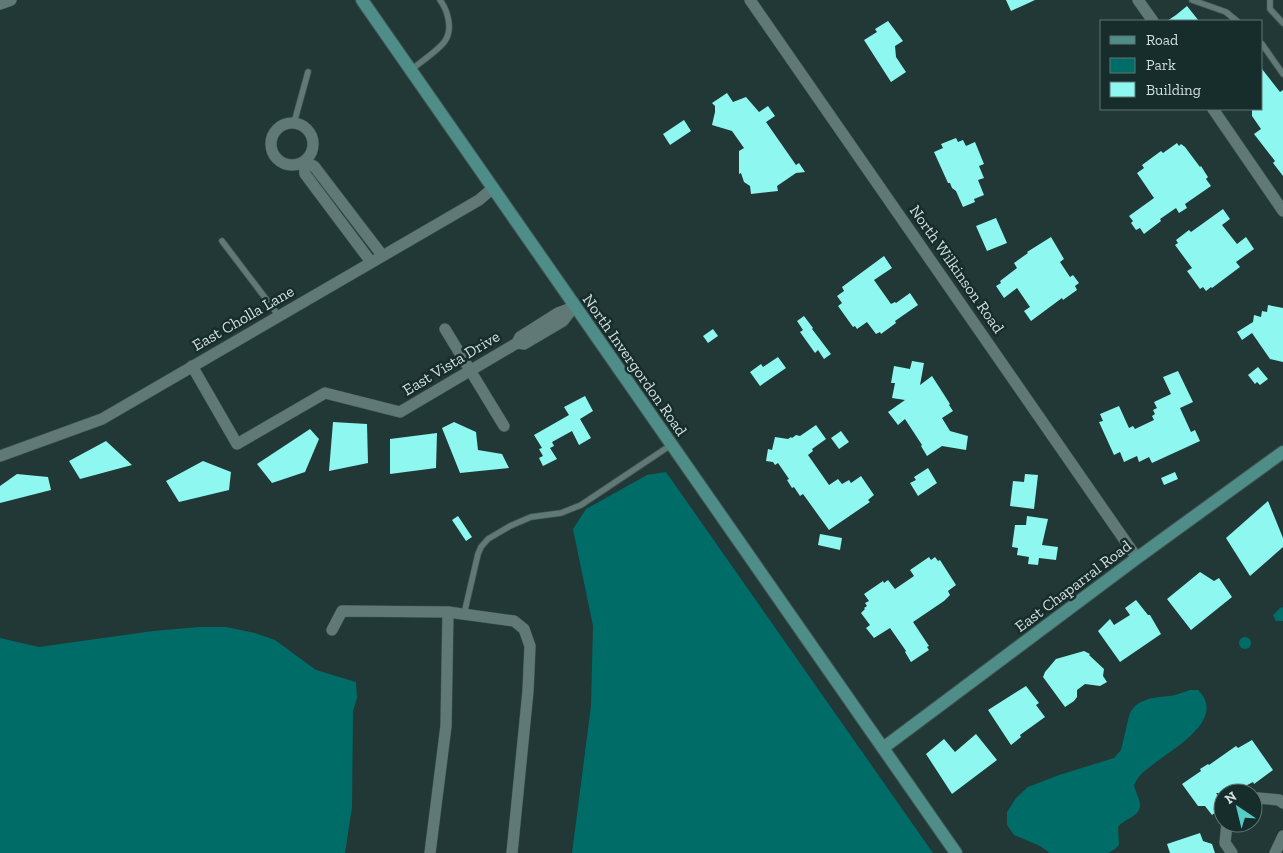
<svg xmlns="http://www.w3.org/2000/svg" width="1283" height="853" viewBox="0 0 1283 853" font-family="'Zilla Slab',serif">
	<rect width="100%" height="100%" fill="#213836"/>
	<g fill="#006c68">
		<path d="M666,472L933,853H572L591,706L593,626L573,529L586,509L647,475Z"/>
		<path d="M1283,607V621H1276L1273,615L1280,608Z"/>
		<path d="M199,627H226L255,633L275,640L316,670L356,682L357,698L353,711L352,807L345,853H0V638L39,647L153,631Z"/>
		<circle cx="1245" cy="643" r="6"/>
		<path d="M1190,690H1198C1230,721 1165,753 1146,770C1140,774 1137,779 1134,785C1135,791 1140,799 1140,805C1140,817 1125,818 1118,827L1119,845L1115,849L1108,853H1050L1040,846L1014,835L1007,825V812L1016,798L1028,787L1059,775L1114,758L1121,750L1129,716C1134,699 1155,697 1170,696C1177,695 1183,692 1190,690Z"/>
	</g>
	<g fill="#8df7f0">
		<path d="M1006,0H1035L1011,11Z"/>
		<path d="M1187,6L1199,21H1167L1176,15Z"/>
		<path d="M888,21L903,41L895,46L896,57L906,72L891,82L864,40L877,32L875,29Z"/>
		<path d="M1262,69L1280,92L1283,90V176L1273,163L1275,161L1254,134L1261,129L1252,116V109H1262Z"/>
		<path d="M727,93L733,102L746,97L759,112L768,106L775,116L766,122L796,165L799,163L805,172L796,173L777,186L778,191L751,194L750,186L744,182L741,173L739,174V151L744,148L732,131L712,125L715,112V106L712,103Z"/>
		<path d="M684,120L691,131L670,145L663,134Z"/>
		<path d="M956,138L958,142L963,140L966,146L975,142L984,164L979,166L984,178L978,180L984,195L974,199L975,202L963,207L956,191L952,188L950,183H948L934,152L943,148L941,144Z"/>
		<path d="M1177,143L1179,146L1181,144L1185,147L1200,167L1201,166L1206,174L1208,177L1206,179L1211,186L1185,204L1187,208L1179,213L1176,208L1160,219L1161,221L1144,234L1140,228L1136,230L1131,223L1133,221L1129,216L1154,198L1137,173L1144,168L1142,165L1161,151L1163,153Z"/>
		<path d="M1223,209L1230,219L1222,225L1237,244L1246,237L1254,249L1236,262L1240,267L1212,288L1211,287L1206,291L1203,287L1200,289L1187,271L1192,268L1175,245L1178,243L1176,240L1189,230L1191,232Z"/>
		<path d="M996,218L1007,243L987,251L976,226Z"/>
		<path d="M1051,237L1064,259L1060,262L1070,277L1073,275L1079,283L1075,286L1077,290L1063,300L1062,298L1031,321L1024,311L1030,307L1017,288L1004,298L996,286L1001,283L1000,281L1017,268L1014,263L1028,253L1027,252Z"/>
		<path d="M884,256L892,268L874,280L891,304L895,302L896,303L910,293L918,305L895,321L896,323L881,334L880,332L876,334L867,322L857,329L855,326L853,327L838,306L842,303L837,296L844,291L842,287Z"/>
		<path d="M1268,305L1283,308V362L1270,359L1252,333L1242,340L1237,332L1253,322L1254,315L1261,317L1262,311L1267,312Z"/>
		<path d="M804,316L813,328L812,329L831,354L824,359L818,350L815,353L800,332L803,330L797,321Z"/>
		<path d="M713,329L718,336L708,343L703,336Z"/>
		<path d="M778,357L786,368L760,386L750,372L761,364L763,367Z"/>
		<path d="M912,361L924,363L920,385L932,376L950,404L949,405L953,411L942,418L950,431L968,436L966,450L942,446L927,456L921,446L922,445L905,419L898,425L888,412L905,400L892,398L895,383H891L894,366L910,369Z"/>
		<path d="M1258,367L1268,379L1260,385L1257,382L1255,384L1248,375Z"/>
		<path d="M1178,371L1193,402L1180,408L1191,432L1195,430L1200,441L1152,463L1149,457L1139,462L1137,456L1124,462L1120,452L1114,455L1099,422L1103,421L1100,414L1119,406L1129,428L1133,426L1135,429L1154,420L1152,416L1155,414L1153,410L1157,408L1154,402L1171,394L1163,377Z"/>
		<path d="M585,396L593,411L580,419L591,438L579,445L572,431L552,442L554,446L550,448L557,459L543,466L539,458L543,456L539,449L542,448L534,435L569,415L564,407Z"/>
		<path d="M333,422L367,424L368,463L329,471Z"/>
		<path d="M454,422L476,432L478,450L502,454L509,468L460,473L442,428Z"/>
		<path d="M816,425L826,439L812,449L813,451L808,455L829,485L838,479L842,484L849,480L851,483L861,476L874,495L868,500L870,502L829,530L803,494L800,496L794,487L792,488L787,480L789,479L778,463L775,465L773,462L766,461L768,449L772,450L775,437L788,439L791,437L792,438L796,435L800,436Z"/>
		<path d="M310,429L319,439L305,472L272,483L257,464Z"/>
		<path d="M841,431L849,442L839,449L831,438Z"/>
		<path d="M437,433L436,468L390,474V439Z"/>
		<path d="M106,441L132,465L80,479L69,461Z"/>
		<path d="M203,461L231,472L229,490L179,502L166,481Z"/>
		<path d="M928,468L937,483L918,496L910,483L916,480L914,477Z"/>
		<path d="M1175,472L1178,479L1164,485L1161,478Z"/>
		<path d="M17,474L48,477L51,490L0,503V486Z"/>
		<path d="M1025,474L1038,475L1034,509L1010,506L1013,481L1024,482Z"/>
		<path d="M1268,501L1283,538V547L1250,576L1226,538Z"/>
		<path d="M458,516L472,537L466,541L452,520Z"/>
		<path d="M1027,516L1048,519L1042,545L1058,547L1056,560L1039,558L1038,565L1028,564L1029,557L1017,555L1018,548L1012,547L1015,525H1026Z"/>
		<path d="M820,534L842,538L840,550L818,545Z"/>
		<path d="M929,557L931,560L935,557L938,561L940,560L956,585L948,591L950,595L944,601L913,622L929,646L927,647L929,650L911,662L905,652L906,651L890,628L874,638L866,628L870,625L861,613L865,609L864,608L867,606L865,603L869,601L864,594L883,581L884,583L888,580L895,589L914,576L910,570Z"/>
		<path d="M1200,572L1214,581L1219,578L1232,597L1191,630L1167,599Z"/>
		<path d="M1136,600L1148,615H1150L1161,634L1120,662L1098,631L1110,619L1114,625L1130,615L1125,608Z"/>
		<path d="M1084,651L1090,654L1089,655L1104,669L1103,676L1107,682L1100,686L1085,684L1077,690V697L1074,701L1065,707L1043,677L1045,672L1056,659Z"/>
		<path d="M1026,686L1039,703L1036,705L1045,717L1020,735L1021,737L1011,745L988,710Z"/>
		<path d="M976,734L997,760L952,794L926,754L944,739L955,752Z"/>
		<path d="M1252,740L1273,770L1254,784L1253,782L1232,793H1216L1223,803V807L1212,815L1205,806H1198L1182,784L1201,771L1200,769L1208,764L1209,765L1236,746L1238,748Z"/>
		<path d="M1200,833L1203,841L1212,844L1215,853H1170L1167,844Z"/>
	</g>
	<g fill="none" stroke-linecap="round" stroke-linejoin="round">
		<defs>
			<g id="lane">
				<path d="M1192,0L1226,12L1237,21"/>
				<path d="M1270,0V9L1283,23"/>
				<path d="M1262,44L1283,74"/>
				<path d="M411,70C419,63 439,50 445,41C453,29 448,11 440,0"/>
				<path d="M294,123L308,72"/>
				<path d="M222,241L279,316"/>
				<path d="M464,614L478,554L481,547L488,539L510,526L531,517L561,513L581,505L671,445"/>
			</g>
			<g id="street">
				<path d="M750,0L1137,558"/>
				<path d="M1138,0L1153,21"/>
				<path d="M0,4L11,0"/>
				<path d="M1213,109L1283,211"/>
				<circle cx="292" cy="144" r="21"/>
				<path d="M371,262L305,174L304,162L314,166L382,255"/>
				<path d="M445,329L504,426"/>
				<path d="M517,343L524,344L563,321L573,308"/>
				<path d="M192,366L237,444L325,393L400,412L517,343L520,337L558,313L574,307"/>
				<path d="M0,456L102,419L479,200L493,188"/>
				<path d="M332,630L342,611L448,612L514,621L524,629L530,646L528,691L512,853"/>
				<path d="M1253,801L1258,798L1279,800L1283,803"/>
				<path d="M1227,823L1225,843L1232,853"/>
				<path d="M430,853L446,726L448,612"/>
				<path d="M1275,853L1283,836"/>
			</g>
			<g id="secondary">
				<path d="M362,0L956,853"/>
				<path d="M883,748L1137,558L1283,452"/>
			</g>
		</defs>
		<use href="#lane" stroke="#405553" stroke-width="7"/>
		<use href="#street" stroke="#405553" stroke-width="12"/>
		<use href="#secondary" stroke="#405553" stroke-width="14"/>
		<use href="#lane" stroke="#607977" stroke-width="5.5"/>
		<use href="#street" stroke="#607977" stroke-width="11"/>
		<use href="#secondary" stroke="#4f8d89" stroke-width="12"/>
	</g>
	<g text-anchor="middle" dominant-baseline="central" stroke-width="5" stroke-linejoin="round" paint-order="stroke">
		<g font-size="16" fill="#d1dfdd" stroke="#172d2c">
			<text transform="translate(957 269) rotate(55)">North Wilkinson Road</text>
			<text transform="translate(243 318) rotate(-30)">East Cholla Lane</text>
			<text transform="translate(451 363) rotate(-31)">East Vista Drive</text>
			<text transform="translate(635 365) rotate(55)">North Invergordon Road</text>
			<text transform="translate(1073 586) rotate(-37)">East Chaparral Road</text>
		</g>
	</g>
	<rect x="1100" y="20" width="162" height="90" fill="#172d2c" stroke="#617473"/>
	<rect x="1110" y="36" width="25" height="8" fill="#4f8d89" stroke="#617473"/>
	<text x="1146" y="45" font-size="15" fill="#d1dfdd">Road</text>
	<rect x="1110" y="58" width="25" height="15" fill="#006c68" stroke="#617473"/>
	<text x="1146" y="70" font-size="15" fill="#d1dfdd">Park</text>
	<rect x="1110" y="82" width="25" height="15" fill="#8df7f0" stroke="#617473"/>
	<text x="1146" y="95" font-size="15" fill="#d1dfdd">Building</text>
	<g transform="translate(1238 808) rotate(325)"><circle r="24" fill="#172d2c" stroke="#617473"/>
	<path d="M0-4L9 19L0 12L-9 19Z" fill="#54cdc7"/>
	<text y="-8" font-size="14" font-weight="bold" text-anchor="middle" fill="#d1dfdd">N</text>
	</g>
</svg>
